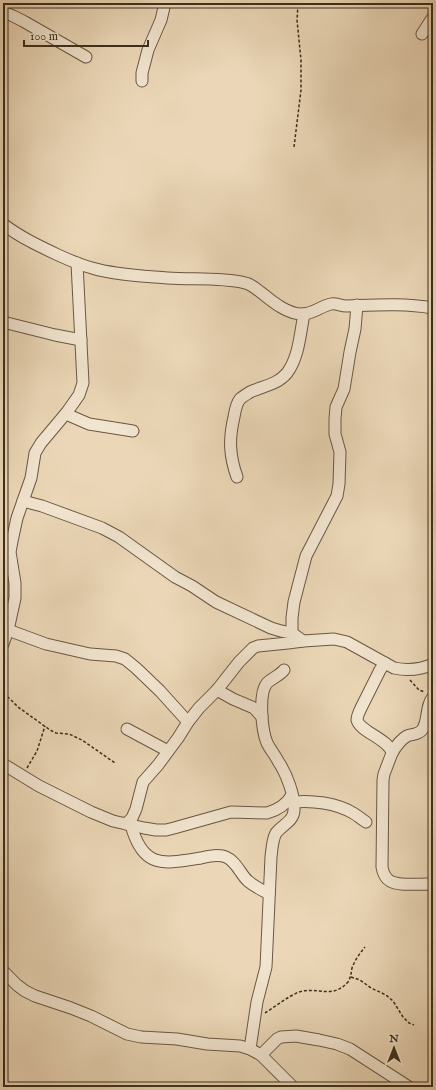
<svg xmlns="http://www.w3.org/2000/svg" width="436" height="1090" viewBox="0 0 436 1090" font-family="'IM FELL English',serif">
	<rect width="100%" height="100%" fill="#ebd7b7"/>
	<filter id="stains"><feTurbulence type="fractalNoise" baseFrequency=".005" numOctaves="4"/><feColorMatrix values="0 0 0 0 .2 0 0 0 0 .09 0 0 0 0 .02 0 0 0 .5 -.17"/></filter>
	<radialGradient id="worn" r=".72"><stop offset=".6" stop-color="#630" stop-opacity="0"/><stop offset="1" stop-color="#630" stop-opacity=".3"/></radialGradient>
	<g fill="none" stroke-linecap="round" stroke-linejoin="round">
		<defs>
			<g id="minor">
				<path d="M3,12L13,16L23,21L86,57"/>
				<path d="M422,34L433,17"/>
				<path d="M142,81V73L148,50L161,20L165,3"/>
				<path d="M3,224C20,237 39,246 58,255C69,260 80,265 92,268C115,275 143,276 167,278C193,280 220,277 245,283C252,284 257,290 263,294C274,303 288,314 302,314C313,314 321,306 331,304C336,303 341,306 346,306C376,305 403,303 433,308"/>
				<path d="M3,322L55,335L81,340"/>
				<path d="M66,414L89,424L133,431"/>
				<path d="M237,477C229,455 229,438 234,417C235,411 236,404 240,399C242,397 247,394 250,392C263,386 277,385 287,373C299,357 300,334 304,314"/>
				<path d="M23,501L42,506L102,528L119,537L175,577L192,586L216,602L271,628L281,631L292,633"/>
				<path d="M8,630L46,644L90,654L116,656L125,659L136,668L160,691L188,722"/>
				<path d="M303,641L292,633V618L294,602L306,556L337,496L339,484L340,452L335,434V419L336,407L344,389L350,352L355,329L357,305"/>
				<path d="M3,644L8,630L15,598V583L10,552L12,541L17,518L31,478L35,453L41,443L67,412L79,395L83,383L77,263"/>
				<path d="M385,663L380,670L361,708C359,712 357,716 357,720C360,732 389,739 392,753L384,774L383,780L382,867C383,873 385,878 390,881C398,886 417,884 428,884L433,886"/>
				<path d="M217,690L233,699L254,708L262,717"/>
				<path d="M127,729L168,751"/>
				<path d="M392,753C396,746 400,740 407,736C412,734 418,735 422,730C429,721 425,706 433,697"/>
				<path d="M3,764L39,786L91,812L113,821L144,828L156,830H166L174,828L231,812L267,813C278,810 286,805 292,795"/>
				<path d="M293,802C312,800 336,803 353,813C357,815 361,819 366,822"/>
				<path d="M126,824L132,818L136,809L143,782L158,765L178,738L188,722L199,708L217,690L239,662L253,648L258,646L288,643L303,641L334,639L347,642L394,668C408,671 420,670 433,664"/>
				<path d="M131,825C143,869 163,864 201,858C209,856 219,854 226,857C236,861 241,875 248,881C255,887 262,890 269,894"/>
				<path d="M3,971L17,985L25,991L35,996L71,1008L91,1016L127,1034L141,1037L177,1039L207,1044L240,1046L250,1049L261,1055L293,1087"/>
				<path d="M250,1049L257,1002L266,967L271,857C272,850 272,840 276,833C282,825 294,821 294,810C295,795 286,773 278,761C275,755 270,749 267,743C262,731 258,694 267,683C272,678 279,676 284,670"/>
				<path d="M261,1055L277,1039L281,1037L296,1036L319,1040L337,1044L350,1049L409,1087"/>
			</g>
		</defs>
		<use href="#minor" stroke="#685843" stroke-width="13"/>
		<g stroke="#3c2e1c" stroke-width="1.5" stroke-dasharray="3 2" stroke-linecap="butt">
			<path d="M298,5L305,3"/>
			<path d="M294,147L301,90V60L297,20L298,5L297,3"/>
			<path d="M410,680L419,690L425,692"/>
			<path d="M3,694L9,698L18,707L50,730L56,733L69,734L82,740L115,763"/>
			<path d="M27,768L37,751L45,726"/>
			<path d="M351,977L360,980L371,988L386,995L393,1001L403,1017L409,1023L414,1025"/>
			<path d="M265,1013C276,1006 287,997 299,992C317,986 332,1000 348,982C351,977 351,973 352,968C355,960 360,953 365,947"/>
		</g>
		<use href="#minor" stroke="#f2e5d0" stroke-width="11"/>
	</g>
	<rect width="436" height="1090" fill="none" stroke="#ebd7b7" stroke-width="16"/>
	<rect x="4" y="4" width="428" height="1082" fill="none" stroke="#3c2e1c" stroke-width="2"/>
	<rect x="8" y="8" width="420" height="1074" fill="none" stroke="#3c2e1c"/>
	<g transform="translate(394 1048)" stroke="#f2e5d0" stroke-width="3" paint-order="stroke">
	<path d="M0-3L7 15L0 10L-7 15Z" fill="#3c2e1c"/>
	<text y="-6" font-size="11" font-weight="bold" text-anchor="middle" fill="#3c2e1c">N</text>
	</g>
	<path d="M24 40v6h124v-6" fill="none" stroke="#3c2e1c" stroke-width="2"/>
	<text x="30" y="40" font-size="12" fill="#3c2e1c" stroke="#f2e5d0" stroke-width="3" paint-order="stroke">100 m</text>
	<rect width="100%" height="100%" filter="url(#stains)"/>
	<rect width="100%" height="100%" fill="url(#worn)"/>
</svg>
